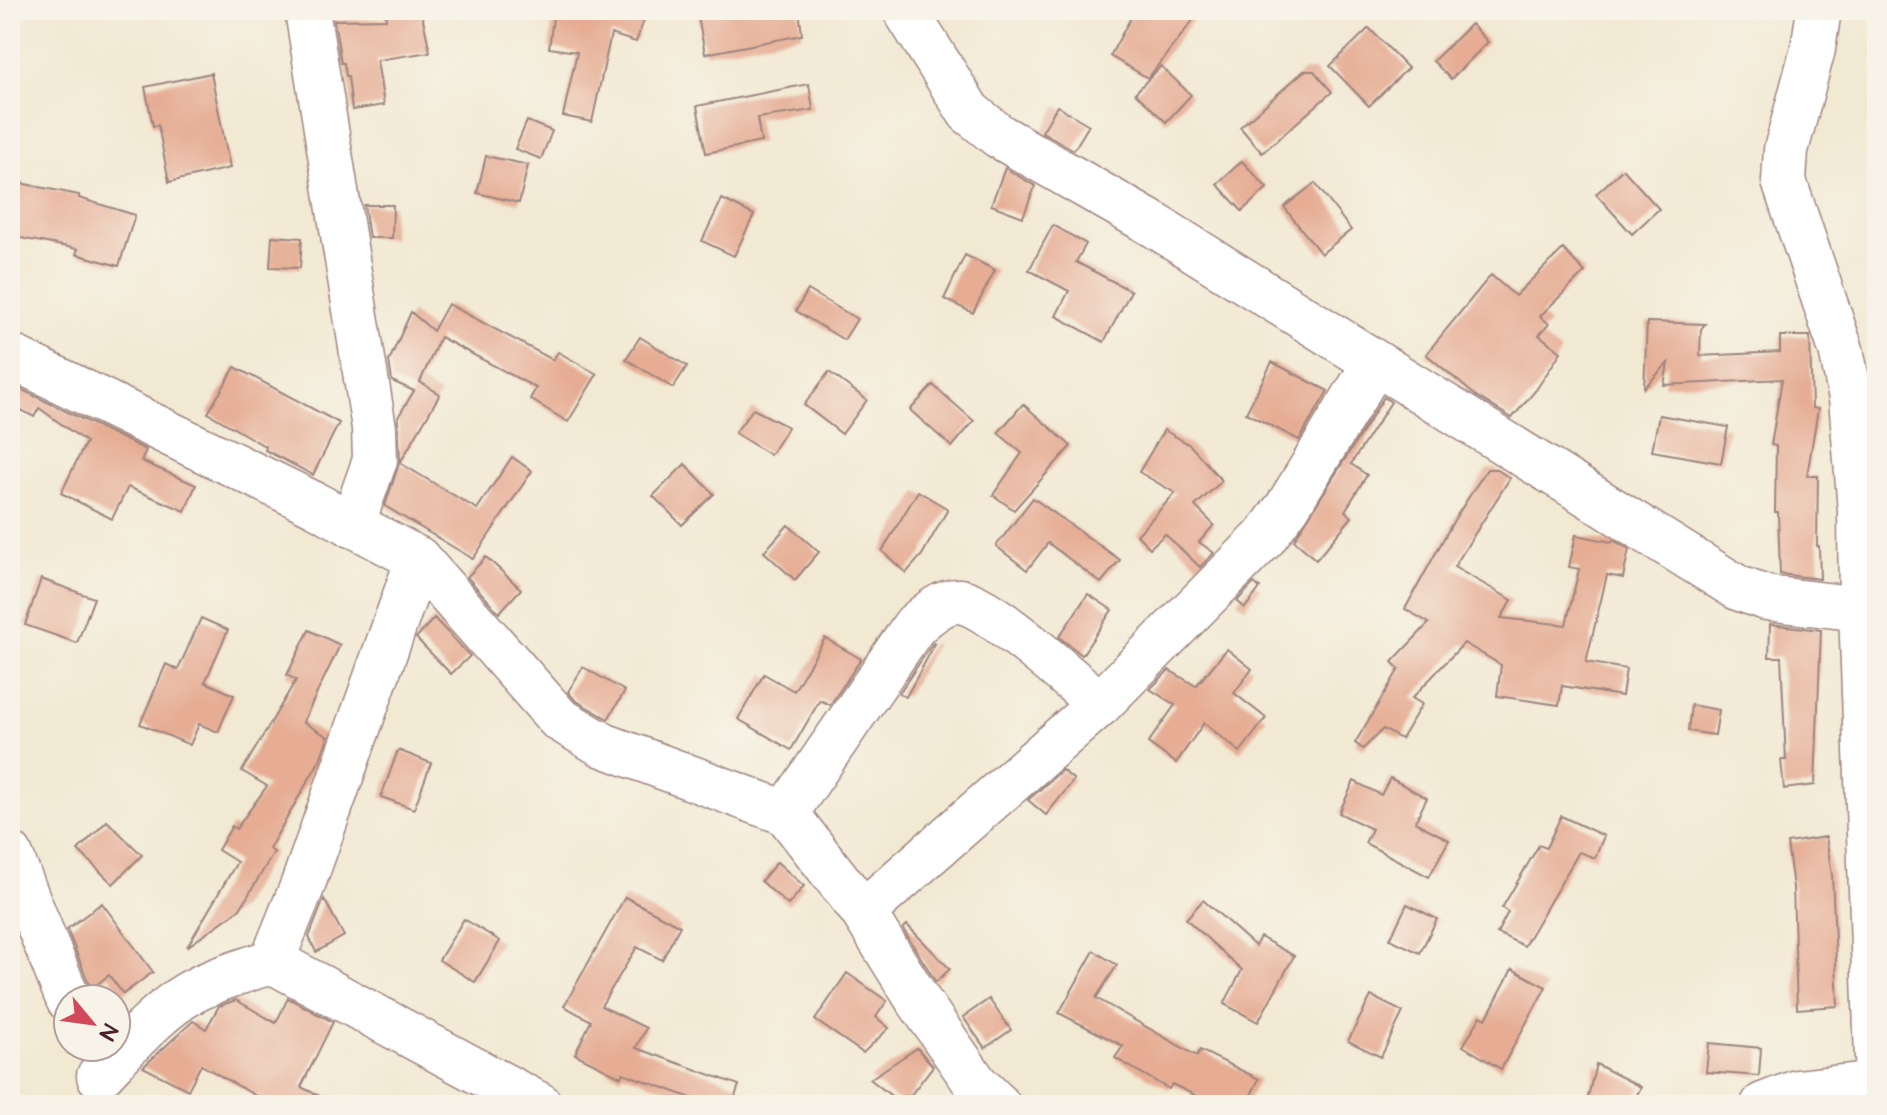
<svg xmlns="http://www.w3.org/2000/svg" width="1887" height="1115" viewBox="0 0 1887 1115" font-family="'Architects Daughter',sans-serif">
	<rect width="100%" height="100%" fill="#f7f3e8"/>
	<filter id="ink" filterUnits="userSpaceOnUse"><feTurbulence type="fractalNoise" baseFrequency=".0125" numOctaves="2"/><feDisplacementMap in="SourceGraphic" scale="16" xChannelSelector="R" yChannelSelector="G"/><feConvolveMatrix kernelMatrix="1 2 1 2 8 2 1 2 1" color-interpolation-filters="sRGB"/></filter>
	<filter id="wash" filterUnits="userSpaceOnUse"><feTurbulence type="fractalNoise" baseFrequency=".006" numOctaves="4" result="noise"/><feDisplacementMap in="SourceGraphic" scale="32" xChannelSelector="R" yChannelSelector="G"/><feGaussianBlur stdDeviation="1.8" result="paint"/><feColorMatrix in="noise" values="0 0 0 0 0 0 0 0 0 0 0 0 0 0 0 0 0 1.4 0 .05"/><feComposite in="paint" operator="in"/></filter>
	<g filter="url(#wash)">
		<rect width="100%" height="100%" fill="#f2e9d3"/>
		<g id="blocks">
			<g fill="#e6ad94">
				<path d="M385,10H421L430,52L377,60L384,105L352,110L348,76H346L344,63H341L334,20L386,19Z"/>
				<path d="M554,10H595L645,17L636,42L611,34L592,122L563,116L577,52L549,48Z"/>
				<path d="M735,10H799L802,35L705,54L698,17Z"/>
				<path d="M1135,10H1201L1148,78L1110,56Z"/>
				<path d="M1471,24L1488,42L1451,79L1433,61Z"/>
				<path d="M1369,28L1408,68L1369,106L1330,66Z"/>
				<path d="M1161,66L1191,95L1166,122L1135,93Z"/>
				<path d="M1304,71H1314L1332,92L1262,153L1240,127Z"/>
				<path d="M211,73L230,168L169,182L158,125L153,126L145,87Z"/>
				<path d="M809,84L813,110L757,118L761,142L706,153L697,106Z"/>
				<path d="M1057,106L1089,125L1074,150L1042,132Z"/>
				<path d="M527,121L552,131L541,159L515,149Z"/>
				<path d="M486,156L528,165L519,203L477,193Z"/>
				<path d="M1242,161L1267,188L1242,211L1217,184Z"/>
				<path d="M1005,168L1035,186L1023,217L991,205Z"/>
				<path d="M1623,169L1659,209L1632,234L1596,194Z"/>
				<path d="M10,181L79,195V198L135,215L119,266L76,254L78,249L10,236Z"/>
				<path d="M1315,183L1351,230L1321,254L1284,207Z"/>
				<path d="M722,199L754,215L734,256L702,241Z"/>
				<path d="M364,205H393L392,238H369Z"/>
				<path d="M1053,225L1086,244L1076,262L1131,291L1104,342L1056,316L1069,291L1029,270Z"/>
				<path d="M272,236L302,238L300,268L270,267Z"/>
				<path d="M1563,249L1585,272L1540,316L1549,324L1539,335L1561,352L1536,390L1512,418L1476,396L1426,354L1491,275L1515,296Z"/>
				<path d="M965,255L995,270L973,313L944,299Z"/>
				<path d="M808,290L857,319L844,340L796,311Z"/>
				<path d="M448,304L553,360L558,352L597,374L568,422L530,399L536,388L440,337L420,382L440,394L400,463L477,509L512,457L532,471L473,559L385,506L400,460L398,417L414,391L392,381L389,361L411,312L433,331Z"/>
				<path d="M1647,322L1705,324L1701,329L1700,356L1780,352V336H1810L1812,408L1818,409L1807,476H1818L1817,546H1819L1820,579L1780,574L1778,512H1775L1776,446L1771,445L1782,379L1664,385L1668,363L1644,388Z"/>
				<path d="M640,337L687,366L673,388L626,359Z"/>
				<path d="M1272,362L1328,391L1299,440L1246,413Z"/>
				<path d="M235,367L339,423L313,475L265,450L266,447L208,413Z"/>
				<path d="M829,372L867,400L842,434L804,405Z"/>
				<path d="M10,384L146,450L141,461L196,485L185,511L128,487L112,519L61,493L86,442L39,408L34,417L10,404Z"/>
				<path d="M933,385L974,421L952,447L910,410Z"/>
				<path d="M1384,397L1391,402L1351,464L1367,475L1345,511L1352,517L1316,560L1294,540Z"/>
				<path d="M1023,404L1071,446L1014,510L993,495L1022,453L998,433Z"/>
				<path d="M753,409L788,427L770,455L735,433Z"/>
				<path d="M1659,415L1728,427L1721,463L1652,451Z"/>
				<path d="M1164,430L1190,445L1222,481L1195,506L1214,525L1199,542L1214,553L1200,567L1165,534L1150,548L1137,535L1175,493L1139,472Z"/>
				<path d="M685,464L714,494L682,525L653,496Z"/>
				<path d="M1487,469H1496L1510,478L1454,567L1512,600L1501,618L1566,625L1579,569L1569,567L1576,535L1611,542L1613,540L1629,549L1623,578L1607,575L1586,662L1626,669L1622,696L1562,686L1559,705L1497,696L1501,665L1464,643L1412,698L1422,704L1401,739L1383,729L1363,749L1355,743L1399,669L1392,662L1429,623L1405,609L1454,520Z"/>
				<path d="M918,491L948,509L922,555L906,573L882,551Z"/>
				<path d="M1033,498L1120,560L1101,583L1048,543L1027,570L996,546Z"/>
				<path d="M788,525L819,552L795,580L764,552Z"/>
				<path d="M486,557L521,589L499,613L467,577Z"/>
				<path d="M41,579L94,598L77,643L25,625Z"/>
				<path d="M1254,583L1260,588L1245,608L1237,601Z"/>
				<path d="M1088,594L1112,610L1082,655L1059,637Z"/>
				<path d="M201,618L228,630L205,682L234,695L218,732L199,724L190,745L140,724L166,664L178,670Z"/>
				<path d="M434,618L470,656L451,674L416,638Z"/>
				<path d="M1770,624L1821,630L1815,785L1784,789L1781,760H1786L1781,657H1769Z"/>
				<path d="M309,630L340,645L303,722L328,737L320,760L269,849L274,852L240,909L187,947L237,862L218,850L232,826L236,829L267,786L242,771L296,680L287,675Z"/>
				<path d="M825,638L861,659L830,705L820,700L791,750L738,719L764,674L794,691Z"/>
				<path d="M933,643L935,644L906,697L899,693Z"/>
				<path d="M1227,649L1252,669L1234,693L1266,718L1240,752L1204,723L1176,763L1148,743L1175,705L1150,689L1169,670L1196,686Z"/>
				<path d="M583,667L625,691L608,719L575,700L568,692Z"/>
				<path d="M1691,705L1719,710L1715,735L1688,731Z"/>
				<path d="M398,750L431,763L414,809L381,797Z"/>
				<path d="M1062,770L1074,780L1046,815L1028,800Z"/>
				<path d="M1390,778L1427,798L1415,822L1449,840L1429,877L1365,843L1372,829L1339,813L1354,781L1381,795Z"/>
				<path d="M1561,816L1604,836L1595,858L1579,852L1524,946L1497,933L1508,912L1502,908L1539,845L1546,848Z"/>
				<path d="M107,821L142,855L113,884L78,850Z"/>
				<path d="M1826,837L1832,875L1838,1006L1797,1009L1793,887L1787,843Z"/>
				<path d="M777,862L804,886L788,905L761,881Z"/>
				<path d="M625,897L680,926L662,960L637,947L601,1006L646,1028L636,1048L739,1085L732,1105H695L697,1100L623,1073L621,1077L575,1054L591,1021L564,1006Z"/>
				<path d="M324,899L344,936L316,952L309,937Z"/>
				<path d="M1203,900L1255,946L1260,937L1294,956L1258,1022L1224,1004L1242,970L1186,919Z"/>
				<path d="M102,903L153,972L123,994L109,975L91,989L67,929Z"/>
				<path d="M1407,904L1437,919L1420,953L1390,939Z"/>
				<path d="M464,919L500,941L475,982L439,960Z"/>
				<path d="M907,925L950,969L936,982L903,929Z"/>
				<path d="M1094,951L1117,965L1096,998L1197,1056L1200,1050L1259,1079L1246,1105H1215L1172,1084L1169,1089L1115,1058L1123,1046L1059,1013Z"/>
				<path d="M1512,969L1546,987L1501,1069L1463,1046L1481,1016L1486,1019Z"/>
				<path d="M847,973L887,1001L876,1017L889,1028L863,1053L815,1020Z"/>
				<path d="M1371,996L1403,1012L1381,1057L1348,1041Z"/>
				<path d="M288,998L333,1022L301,1087L338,1105H272L201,1065L188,1090L143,1067L193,1021L206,1029L219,1006L236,1000L276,1023Z"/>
				<path d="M989,999L1011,1030L985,1048L963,1017Z"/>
				<path d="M1709,1043L1761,1048L1759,1076L1706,1072Z"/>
				<path d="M917,1048L933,1066L903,1105L870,1079Z"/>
				<path d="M1596,1064L1641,1087L1632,1105H1586Z"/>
			</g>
		</g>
	</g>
	<g filter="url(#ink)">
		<use href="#blocks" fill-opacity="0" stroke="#9e847f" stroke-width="2"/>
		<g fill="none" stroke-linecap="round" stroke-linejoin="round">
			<defs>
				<g id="minor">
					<path d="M307,10L374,428L375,460L352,525"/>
					<path d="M905,10L969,112L999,136L1156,226L1738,588L1766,598L1861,609"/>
					<path d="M1819,10L1813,49L1786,150L1784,181L1841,350L1851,398L1860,511L1861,609L1877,1059"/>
					<path d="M10,356L314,504L418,559L559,719L603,745L786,813L863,912L916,997L976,1084L998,1105"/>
					<path d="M786,813L915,625C927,615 943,600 959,601C989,604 1073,682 1100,704"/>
					<path d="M10,854L68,999"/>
					<path d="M863,912L1100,704L1265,537L1288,506L1375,363"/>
					<path d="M272,961L540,1105"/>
					<path d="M99,1076C124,1050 150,1020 180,999C206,981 242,972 272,961L302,887L418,559"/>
					<path d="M1763,1105L1797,1092L1877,1083"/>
				</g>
			</defs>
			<use href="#minor" stroke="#9e847f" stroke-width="47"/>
			<use href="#minor" stroke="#fff" stroke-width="44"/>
		</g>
	</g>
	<rect width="1887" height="1115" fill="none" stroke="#f7f3e8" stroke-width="40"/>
	<g transform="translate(92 1023) rotate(119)"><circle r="38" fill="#f7f3e8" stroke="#b29e9c" stroke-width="2"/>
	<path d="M0-6L14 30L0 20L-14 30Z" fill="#d1495b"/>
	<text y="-12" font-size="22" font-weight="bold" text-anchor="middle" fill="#4a1f2b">N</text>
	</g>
</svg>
